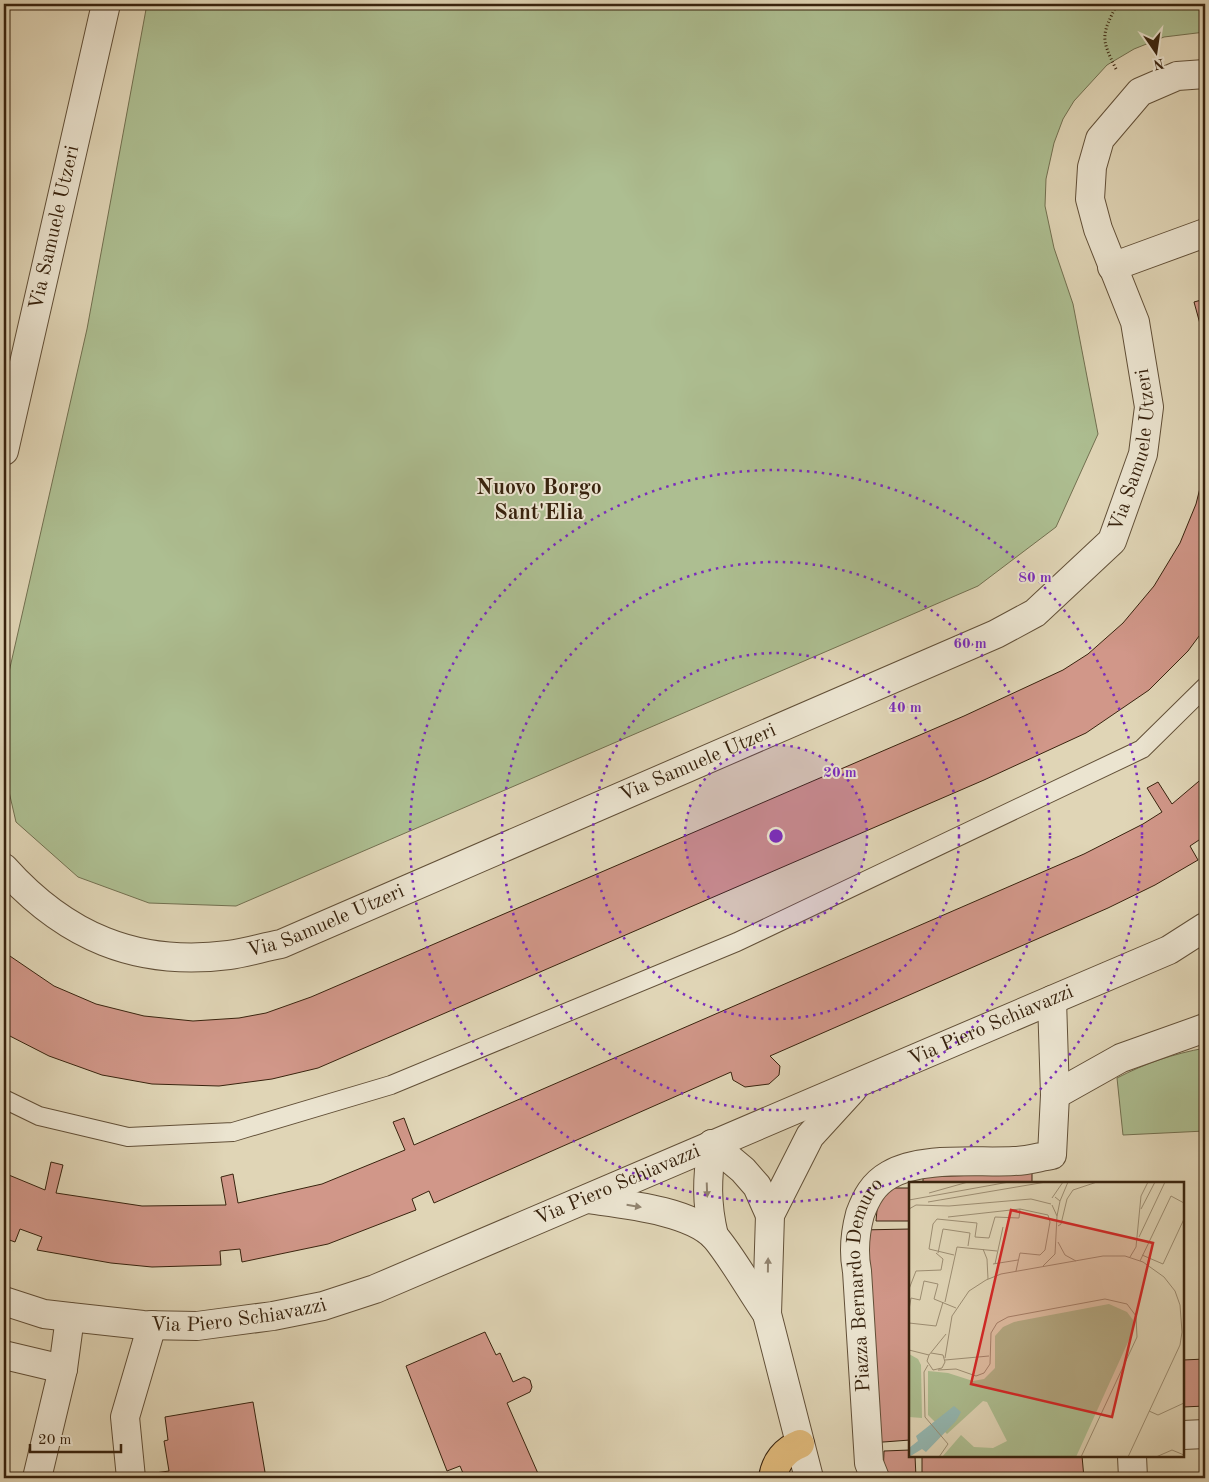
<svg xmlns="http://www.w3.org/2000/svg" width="1209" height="1482" viewBox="0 0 1209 1482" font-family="'Old Standard TT',serif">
	<rect width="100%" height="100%" fill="#e0d5b6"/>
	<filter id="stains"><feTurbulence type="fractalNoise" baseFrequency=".004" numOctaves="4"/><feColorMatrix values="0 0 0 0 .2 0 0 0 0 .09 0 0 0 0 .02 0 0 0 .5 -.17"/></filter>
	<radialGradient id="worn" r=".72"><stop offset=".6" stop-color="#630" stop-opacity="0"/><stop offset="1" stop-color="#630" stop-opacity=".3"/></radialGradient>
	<g fill="#adbe91" stroke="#727050">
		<path d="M147,4H1205V32L1164,37L1134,49L1107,65L1074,101L1063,119L1054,143L1046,179L1045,206L1054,248L1073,304L1098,434L1056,527L978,586L236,906L149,903L78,877L16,822L4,770V694L87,329Z"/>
		<path d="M1205,1048V1131L1123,1135L1117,1078C1146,1063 1173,1054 1205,1048Z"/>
	</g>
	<g fill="#d19789" stroke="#38230e">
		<path d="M1205,299V342L1194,302Z"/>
		<path d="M1205,468V628L1188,651L1149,690L1086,733L984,780L318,1068L272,1079L219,1086L152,1084L102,1075L49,1056L4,1033V952L54,986L96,1004L144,1016L193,1021L239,1018L266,1013L311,997L964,716L1063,670L1088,654L1123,623L1154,586L1180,543L1196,504Z"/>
		<path d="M1205,776V836L1190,846L1198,860L1155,885L1108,908L770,1056L780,1066L779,1075L769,1084L745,1087L733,1080L731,1072L434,1203L429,1191L412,1199L416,1210L328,1244L242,1262L240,1249L220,1251L221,1265L152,1267L111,1263L37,1250L42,1237L20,1229L15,1242L4,1238V1173L45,1190L51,1162L63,1165L56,1193L142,1206L226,1205L221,1177L233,1174L238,1203L322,1184L405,1150L393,1122L404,1118L414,1145L1084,854L1143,824L1162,812L1147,788L1158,782L1172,804Z"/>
		<path d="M1032,1173V1183H923V1177Z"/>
		<path d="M879,1188H910V1221H876Z"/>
		<path d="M910,1229V1440L870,1443L860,1230Z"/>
		<path d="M485,1332L496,1355L500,1353L513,1382L524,1377L530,1380L532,1387L530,1392L507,1403L540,1478H465L460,1466L447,1471L406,1366Z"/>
		<path d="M1205,1359V1406L1183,1407V1360Z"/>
		<path d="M253,1402L266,1478H153L155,1473L169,1471L164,1441L168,1440L165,1417Z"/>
		<path d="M910,1450V1456H915L916,1477H883L884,1451Z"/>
		<path d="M922,1456H1082L1084,1478H922Z"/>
	</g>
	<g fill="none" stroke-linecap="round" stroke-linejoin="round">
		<defs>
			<path id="lane" d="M4,1099L39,1116L128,1137L233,1132L391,1085L737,942L1142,749L1205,687"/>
			<g id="street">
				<path d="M1112,267L1205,233"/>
				<path id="s1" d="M4,451L106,4"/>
				<path id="s2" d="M4,868C65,936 136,967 229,955C246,953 264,947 281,944L996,634L1035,613L1112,541L1143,454L1149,407L1135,322L1098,229L1090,199L1092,167L1100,139L1140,92L1177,76L1205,74"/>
				<path d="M1055,1095L1121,1058L1205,1028"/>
				<path d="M712,1144C707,1179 706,1202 714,1236"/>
				<path d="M712,1144L743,1170L757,1186L770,1215"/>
				<path d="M587,1199C621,1204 690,1210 715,1237C732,1257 751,1291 767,1314"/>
				<path id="s3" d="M4,1301L44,1314L70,1317L143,1325L197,1326L273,1316L323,1306L375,1289L1169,950L1205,927"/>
				<path d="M4,1355L63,1369"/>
				<path d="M1183,1435L1205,1434"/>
				<path d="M1132,1456L1133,1478"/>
				<path d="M37,1478L63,1369L70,1317"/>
				<path d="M131,1478L125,1417L152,1325"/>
				<path d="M809,1478L767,1314L770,1215L810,1136L853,1089"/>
				<path id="s4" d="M875,1478L869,1463L857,1271C853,1251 855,1233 860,1214C866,1198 873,1184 889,1175C922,1156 977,1163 1014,1161C1027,1161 1039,1157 1052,1155L1055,1095L1052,1000"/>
			</g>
			<path id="highway" d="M773,1478C775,1462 785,1450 800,1444"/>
		</defs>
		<use href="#lane" stroke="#625038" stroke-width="20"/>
		<use href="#street" stroke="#625038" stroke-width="30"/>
		<use href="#highway" stroke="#38230e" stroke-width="30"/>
		<path stroke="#38230e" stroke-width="3" stroke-dasharray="1 2.5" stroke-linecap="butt" d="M1116,69C1100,37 1102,35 1117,4"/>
		<use href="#lane" stroke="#ebe4d0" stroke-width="18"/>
		<use href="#street" stroke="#ebe4d0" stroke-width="28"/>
		<use href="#highway" stroke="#e0ba7b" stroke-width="28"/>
	</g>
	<defs><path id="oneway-solid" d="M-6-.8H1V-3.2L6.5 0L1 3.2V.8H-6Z" transform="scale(1.25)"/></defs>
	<g fill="#92846f">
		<use href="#oneway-solid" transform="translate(707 1190) rotate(88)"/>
		<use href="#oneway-solid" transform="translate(634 1206) rotate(9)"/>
		<use href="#oneway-solid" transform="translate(768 1265) rotate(-89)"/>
	</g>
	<circle cx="776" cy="836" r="91" fill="#7b2cbf" fill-opacity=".12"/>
	<g fill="none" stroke="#7b2cbf" stroke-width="2.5" stroke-dasharray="2.5 5">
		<circle cx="776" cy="836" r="91"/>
		<circle cx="776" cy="836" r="183"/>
		<circle cx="776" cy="836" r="274"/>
		<circle cx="776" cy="836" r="366"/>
	</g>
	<g text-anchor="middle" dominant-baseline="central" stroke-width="4" stroke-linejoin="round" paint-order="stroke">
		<g font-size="20" fill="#38230e" stroke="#ebe4d0">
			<text stroke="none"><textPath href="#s1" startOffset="229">Via Samuele Utzeri</textPath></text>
			<text stroke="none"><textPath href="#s2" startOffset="1329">Via Samuele Utzeri</textPath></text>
			<text stroke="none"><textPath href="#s2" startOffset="760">Via Samuele Utzeri</textPath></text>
			<text stroke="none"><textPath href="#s2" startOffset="355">Via Samuele Utzeri</textPath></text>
			<text stroke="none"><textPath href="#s3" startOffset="1048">Via Piero Schiavazzi</textPath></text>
			<text stroke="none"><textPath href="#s3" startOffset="642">Via Piero Schiavazzi</textPath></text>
			<text stroke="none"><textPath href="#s4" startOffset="196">Piazza Bernardo Demuro</textPath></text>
			<text stroke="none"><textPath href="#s3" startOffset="238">Via Piero Schiavazzi</textPath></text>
		</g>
		<g font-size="22" font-weight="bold" fill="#38230e" stroke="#ebe4d0">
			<text x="539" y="488">Nuovo Borgo<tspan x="539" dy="25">Sant'Elia</tspan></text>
		</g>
	</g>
	<g transform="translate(909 1182)">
		<rect width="275" height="275" fill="#e0d5b6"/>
		<path d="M200,122L218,130L224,138V149L167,275H33L52,253L65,265L84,266L98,259L78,220L74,219L38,252L19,233V189L39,191L64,199L75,197L86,186V154L94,145L105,140ZM0,172L9,177L12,183L13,236L0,235Z" fill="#adbe91"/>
		<path d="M45,224L52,230L47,239L17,270L13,267L0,275V266L9,259L7,254Z" fill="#94b8b2"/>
		<path fill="none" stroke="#9d8e73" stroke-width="1" d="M20,11L59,0M143,16L154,0M0,18L100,0M151,19L159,0M19,20L137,0M143,23L148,34L151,19L146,15M0,27L7,23L40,24L122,17L142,22M232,27L246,0M39,35L111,27M149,44L152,42L158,17L164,8L188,0M230,55L256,0M149,60L156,73L167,79M74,67L78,77L79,97M29,71L34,47L61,51L59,64M45,73L20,67L24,42L28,37L68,41L66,55L80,56L86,35L110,36L111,27L139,33L141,40L136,68L131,73L111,71L107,89M233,73L254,82L275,37M221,75L227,65L232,14L239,0M231,79L262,14L275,21M84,82L109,78M86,82L94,45M134,84L146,72L148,34M0,107L7,89L32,88L34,77L27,71M36,120L48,65L88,69M0,128L2,116L11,118L15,99L29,102L25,117L47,126M0,141L27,144L34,120M0,168L20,173M22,171L34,173L36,180L33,186L24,188L18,179L20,173L37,152M36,176L43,134L60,109L77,98L92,92L194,74H216L234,80L255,95L266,109L271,123L273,150L271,163L219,275M36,178L80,174M19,183L15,190L16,235L39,262L30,275M29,188L47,187L67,194L75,191L81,182L82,151L88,141L99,135L196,117L218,122L227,134L228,155L172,275M240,229L249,233L275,221M247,275L263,268L275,273"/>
		<path fill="#d62828" fill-opacity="0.15" stroke="#d62828" stroke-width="2.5" d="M102,28L244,61L203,235L62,202Z"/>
		<rect width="275" height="275" fill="none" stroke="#38230e" stroke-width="2.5"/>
	</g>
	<circle cx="776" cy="836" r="8" fill="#7b2cbf" stroke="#ebe4d0" stroke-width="2.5"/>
	<g font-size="15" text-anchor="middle" font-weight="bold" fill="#7b2cbf" stroke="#ebe4d0" stroke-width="4" stroke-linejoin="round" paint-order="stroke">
		<text x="1035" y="582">80 m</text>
		<text x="970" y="648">60 m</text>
		<text x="905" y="712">40 m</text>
		<text x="840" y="777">20 m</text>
	</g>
	<rect width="1209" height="1482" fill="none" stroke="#e0d5b6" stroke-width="20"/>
	<rect x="5" y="5" width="1199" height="1472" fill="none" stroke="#38230e" stroke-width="2.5"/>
	<rect x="10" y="10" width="1189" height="1462" fill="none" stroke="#38230e"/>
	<g transform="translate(1156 52) rotate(167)" stroke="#ebe4d0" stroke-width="4" paint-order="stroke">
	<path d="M0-4L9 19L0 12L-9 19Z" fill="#38230e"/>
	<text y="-8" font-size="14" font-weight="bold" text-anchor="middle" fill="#38230e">N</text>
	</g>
	<path d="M30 1444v8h91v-8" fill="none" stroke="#38230e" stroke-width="2.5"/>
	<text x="38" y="1444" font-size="15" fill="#38230e" stroke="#ebe4d0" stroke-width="4" paint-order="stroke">20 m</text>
	<rect width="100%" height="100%" filter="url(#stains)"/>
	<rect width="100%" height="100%" fill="url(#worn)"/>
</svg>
